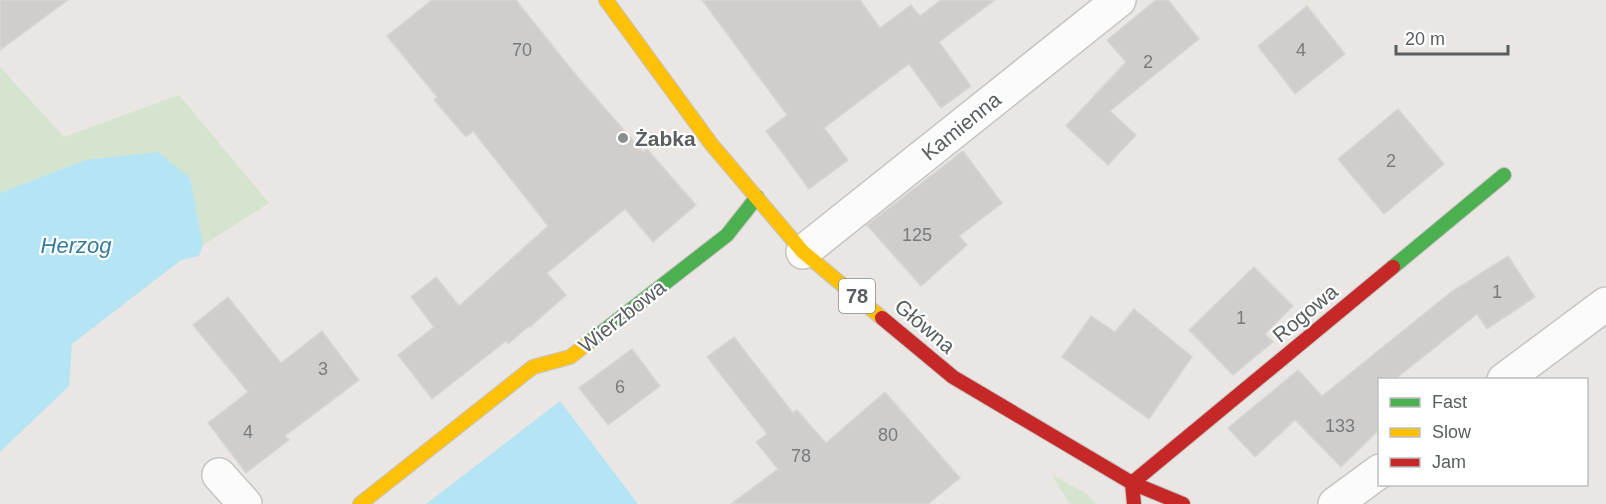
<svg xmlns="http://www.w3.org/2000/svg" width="1606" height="504" viewBox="0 0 1606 504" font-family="Helvetica,sans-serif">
	<rect width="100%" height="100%" fill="#e9e6e3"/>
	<g fill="#d4e4ce">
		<path d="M0,67L64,137L179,95L269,203L203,245L190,178L85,160L0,193Z"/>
		<path d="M1052,475L1087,494L1096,504H1070Z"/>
	</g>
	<g fill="#b5e5f5">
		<path d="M158,152L190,178L203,245L199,256L181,260L72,344L69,386L0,452V193L85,160Z"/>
		<path d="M560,401L638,504H426Z"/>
	</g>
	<g fill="#d0cecd" stroke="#d8d6d2" stroke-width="1.5">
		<path d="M0,0H68L0,50Z"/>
		<path d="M432,0H516L576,75L643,152L647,149L696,205L653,242L625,209L547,273L566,295L530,327L529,326L508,344L506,341L432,399L398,355L434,327L411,297L436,277L459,306L548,226L473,131L466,137L434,100L437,97L387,36Z"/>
		<path d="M702,0H860L880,28L911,5L920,16L941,0H995L939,42L971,86L941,108L909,64L824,128L848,160L809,189L766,131L787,115Z"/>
		<path d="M1156,0H1168L1199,39L1110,111L1136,135L1108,165L1066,126L1126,62L1107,40Z"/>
		<path d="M1307,6L1345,54L1295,94L1258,46Z"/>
		<path d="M1398,109L1444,164L1384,214L1338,159Z"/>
		<path d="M963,151L1002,203L959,236L967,245L921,286L867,225Z"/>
		<path d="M1508,256L1535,297L1487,329L1477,314L1394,380H1380V429L1341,467L1295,420L1255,457L1228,428L1298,370L1322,396L1451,292Z"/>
		<path d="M1254,267L1293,306L1265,334L1273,342L1233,375L1189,330Z"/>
		<path d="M228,297L281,363L322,331L359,380L285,436L289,440L246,473L208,423L248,392L193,325Z"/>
		<path d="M1134,309L1192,357L1149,419L1062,357L1091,316L1115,332Z"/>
		<path d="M734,337L793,413L797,410L826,443L885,392L960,478L928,504H731L778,469L756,442L767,434L707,357Z"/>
		<path d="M632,349L660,386L608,425L579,388Z"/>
	</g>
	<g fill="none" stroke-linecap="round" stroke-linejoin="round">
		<defs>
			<g id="street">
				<path d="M803,252L1119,0"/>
				<path d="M1504,380L1606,304"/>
				<path d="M219,475L245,504"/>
				<path d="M1335,504L1380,471"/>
			</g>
			<g id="fast">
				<path d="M1393,267L1504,175"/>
				<path d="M588,343L727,235L757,197"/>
			</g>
			<g id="slow">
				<path d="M606,0L712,145L803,252L882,318"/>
				<path d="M360,504L533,367L570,357L588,343"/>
			</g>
			<g id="jam">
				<path d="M882,318L953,377L1132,483L1183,504"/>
				<path d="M1134,504L1132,483L1393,267"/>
			</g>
		</defs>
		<use href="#street" stroke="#c4c4c4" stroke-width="36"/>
		<use href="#fast" stroke="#c4c4c4" stroke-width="16"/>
		<use href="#slow" stroke="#c4c4c4" stroke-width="16"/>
		<use href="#jam" stroke="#c4c4c4" stroke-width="16"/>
		<use href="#street" stroke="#fcfbfb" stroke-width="33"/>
		<use href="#fast" stroke="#4caf50" stroke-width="14"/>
		<use href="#slow" stroke="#ffc107" stroke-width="14"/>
		<use href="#jam" stroke="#c62828" stroke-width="14"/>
	</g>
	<circle fill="#8b8e8e" stroke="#fff" stroke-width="2" cx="623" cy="138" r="6"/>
	<g text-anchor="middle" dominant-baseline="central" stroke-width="4.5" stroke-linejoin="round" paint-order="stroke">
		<g font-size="18" fill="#787b7d">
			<text x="522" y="50">70</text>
			<text x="1301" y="50">4</text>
			<text x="1148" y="62">2</text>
			<text x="1391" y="161">2</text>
			<text x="917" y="235">125</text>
			<text x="1497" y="292">1</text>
			<text x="1241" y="318">1</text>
			<text x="323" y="369">3</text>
			<text x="620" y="387">6</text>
			<text x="1340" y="426">133</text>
			<text x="248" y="432">4</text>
			<text x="888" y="435">80</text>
			<text x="801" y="456">78</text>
		</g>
		<rect fill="#fff" stroke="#8b8e90" stroke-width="1.5" x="839" y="279" width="36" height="34" rx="4.5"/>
		<g font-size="20" font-weight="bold" fill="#595e61">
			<text x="857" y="296">78</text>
		</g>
		<g font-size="21" fill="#595e61" stroke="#fff">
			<text transform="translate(961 126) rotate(-39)">Kamienna</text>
			<text transform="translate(1305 313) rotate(-40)">Rogowa</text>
			<text transform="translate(622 316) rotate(-38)">Wierzbowa</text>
			<text transform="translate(925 326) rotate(40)">Główna</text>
		</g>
		<g font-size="21" font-weight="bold" fill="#595e61" stroke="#fff" text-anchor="start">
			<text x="635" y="138">Żabka</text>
		</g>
		<g font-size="22" font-style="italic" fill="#397b9c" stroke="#fff">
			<text x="76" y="245">Herzog</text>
		</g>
	</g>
	<rect x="1378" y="378" width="210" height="108" fill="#ffffff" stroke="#bdbfc0" stroke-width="1.5"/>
	<rect x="1390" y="398" width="30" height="9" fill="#4caf50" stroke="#bdbfc0" stroke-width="1.5"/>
	<text x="1432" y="408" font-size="18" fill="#595e61">Fast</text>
	<rect x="1390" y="428" width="30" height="9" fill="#ffc107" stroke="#bdbfc0" stroke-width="1.5"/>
	<text x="1432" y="438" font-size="18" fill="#595e61">Slow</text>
	<rect x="1390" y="458" width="30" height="9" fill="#c62828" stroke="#bdbfc0" stroke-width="1.5"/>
	<text x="1432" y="468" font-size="18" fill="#595e61">Jam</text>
	<path d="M1396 45v9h112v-9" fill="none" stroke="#595e61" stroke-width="3"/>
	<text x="1405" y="45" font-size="18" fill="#595e61" stroke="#ffffff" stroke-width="4.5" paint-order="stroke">20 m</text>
</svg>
